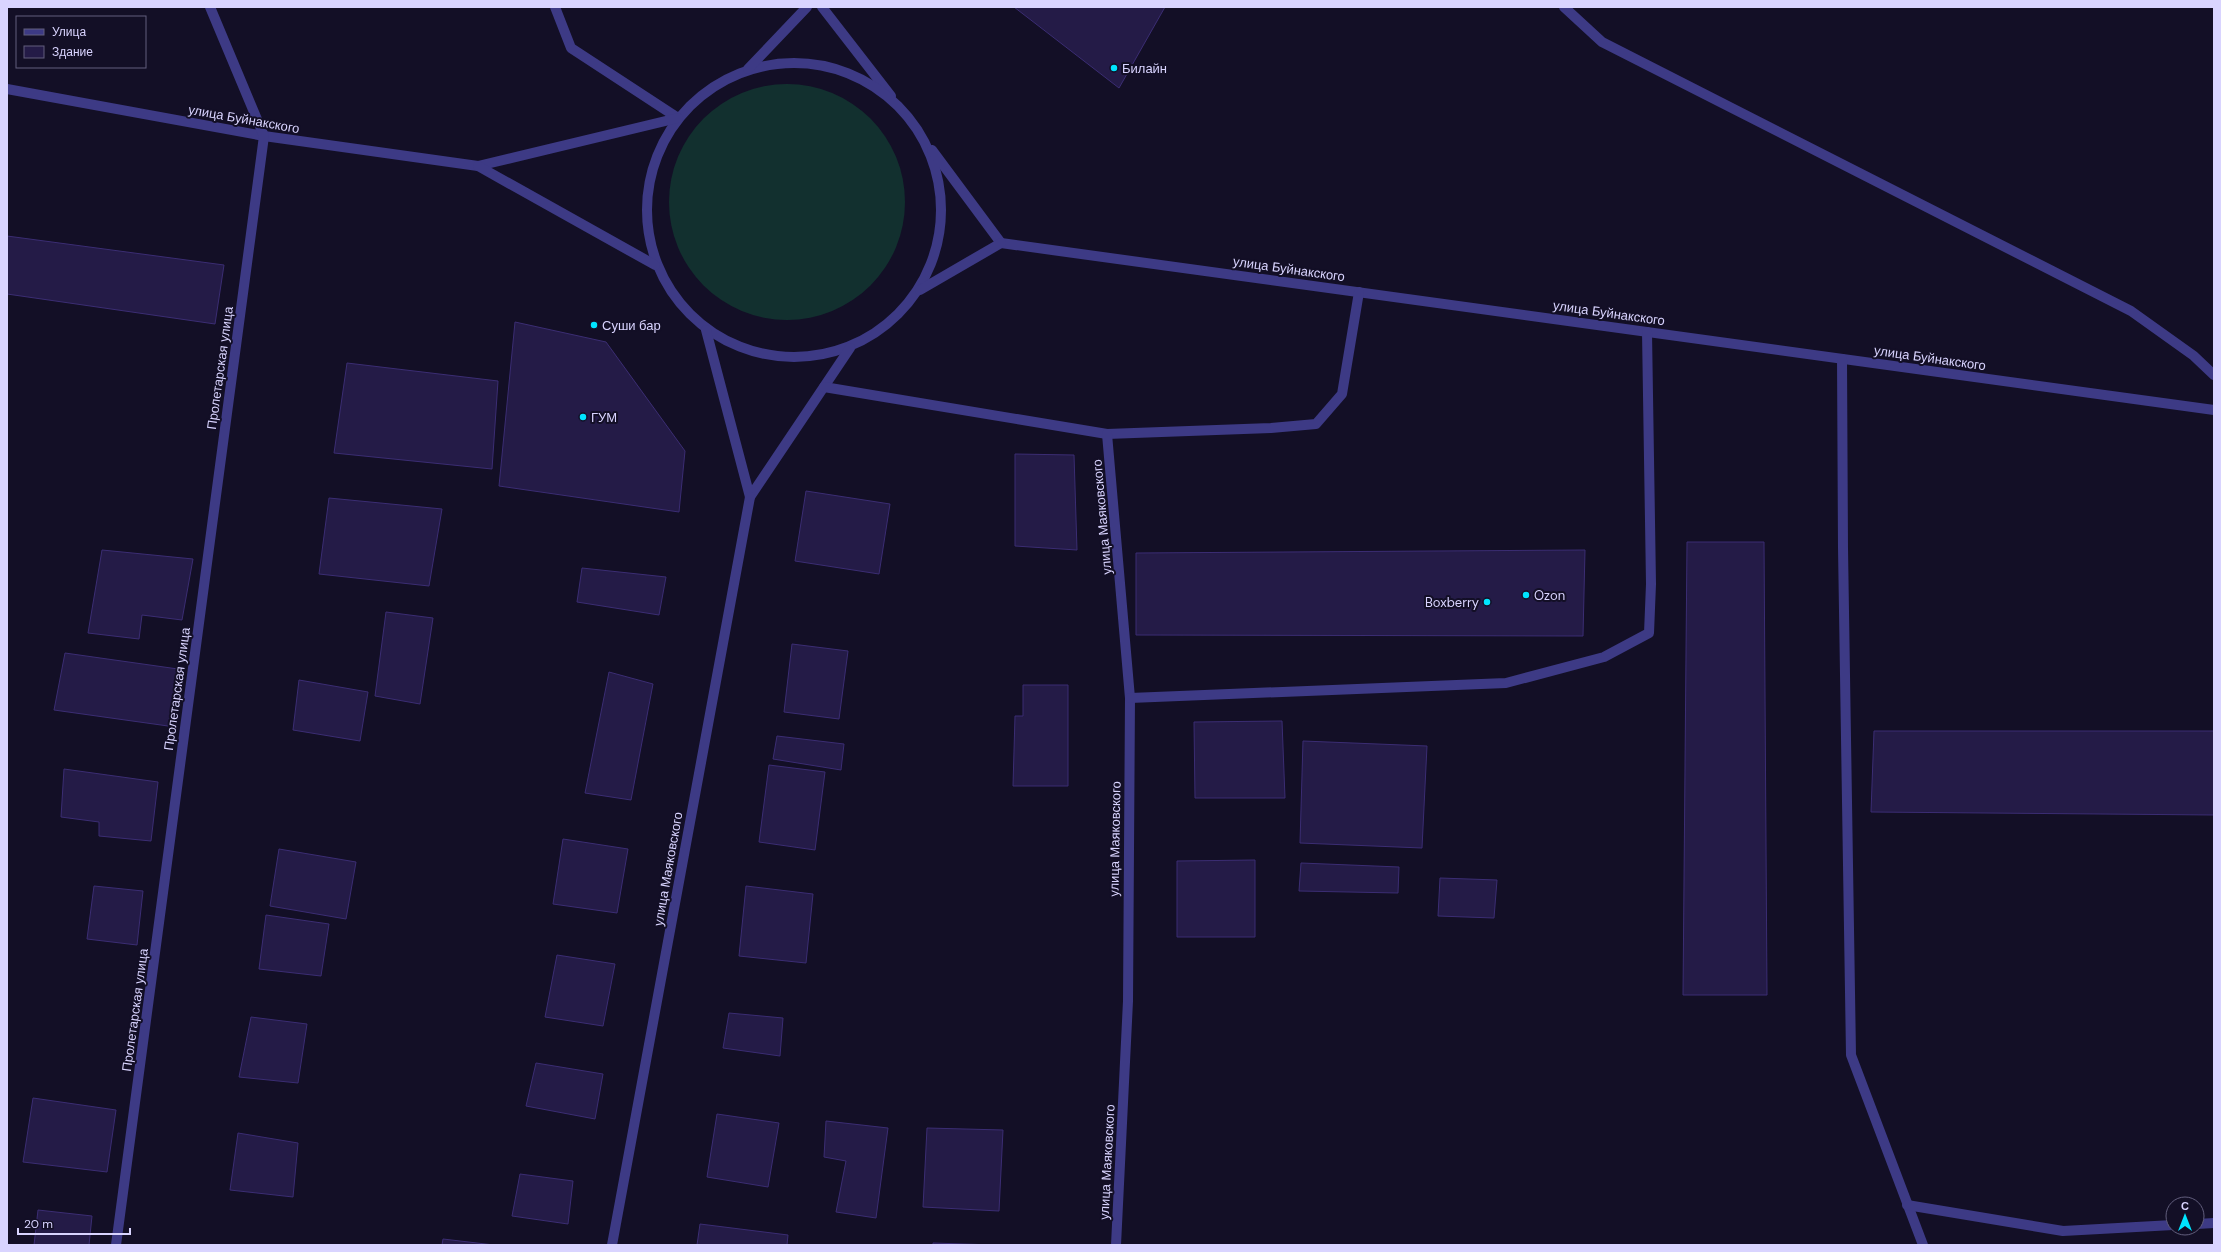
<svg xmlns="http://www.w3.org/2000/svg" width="2221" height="1252" viewBox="0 0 2221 1252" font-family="'DM Sans',sans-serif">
	<rect width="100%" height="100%" fill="#130f26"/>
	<circle fill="#12302f" cx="787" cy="202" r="118"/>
	<g fill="#241b47" stroke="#3b2d73">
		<path d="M1014,7H1165L1119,88Z"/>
		<path d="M7,236L224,265L215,324L7,294Z"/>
		<path d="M515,322L606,342L685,451L679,512L499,486Z"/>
		<path d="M347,363L498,381L492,469L334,453Z"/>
		<path d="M1015,454L1074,455L1077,550L1015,546Z"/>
		<path d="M806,491L890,504L879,574L795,561Z"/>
		<path d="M329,498L442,509L429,586L319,574Z"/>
		<path d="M1687,542H1764L1767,995H1683Z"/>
		<path d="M102,550L193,559L182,620L142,615L139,639L88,633Z"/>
		<path d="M1585,550L1583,636L1136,635V553Z"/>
		<path d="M582,568L666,577L659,615L577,602Z"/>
		<path d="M386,612L433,618L420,704L375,696Z"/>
		<path d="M792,644L848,651L839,719L784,712Z"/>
		<path d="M65,653L178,669L168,726L54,710Z"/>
		<path d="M609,672L653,684L631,800L585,793Z"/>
		<path d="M299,680L368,692L360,741L293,730Z"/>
		<path d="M1023,685H1068V786H1013L1015,716H1023Z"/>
		<path d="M1282,721L1285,798H1195L1194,722Z"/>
		<path d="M1874,731H2214V815L1871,812Z"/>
		<path d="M777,736L844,744L841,770L773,759Z"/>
		<path d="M1303,741L1427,746L1422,848L1300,843Z"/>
		<path d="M769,765L825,772L815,850L759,842Z"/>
		<path d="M64,769L158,782L151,841L99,836V822L61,817Z"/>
		<path d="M563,839L628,849L617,913L553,904Z"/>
		<path d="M279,849L356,862L346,919L270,906Z"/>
		<path d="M1255,860V937H1177V861Z"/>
		<path d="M1301,863L1399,867L1398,893L1299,891Z"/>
		<path d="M1440,878L1497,880L1494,918L1438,916Z"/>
		<path d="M94,886L143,891L137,945L87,939Z"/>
		<path d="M746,886L813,894L806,963L739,956Z"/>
		<path d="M266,915L329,924L321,976L259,969Z"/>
		<path d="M557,955L615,964L603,1026L545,1017Z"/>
		<path d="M729,1013L783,1018L780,1056L723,1048Z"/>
		<path d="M251,1017L307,1024L298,1083L239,1077Z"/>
		<path d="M536,1063L603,1074L595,1119L526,1106Z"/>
		<path d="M33,1098L116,1110L107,1172L23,1162Z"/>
		<path d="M717,1114L779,1123L768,1187L707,1177Z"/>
		<path d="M826,1121L888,1128L876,1218L836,1212L846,1161L824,1157Z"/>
		<path d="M927,1128L1003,1130L999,1211L923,1207Z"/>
		<path d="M238,1133L298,1143L293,1197L230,1190Z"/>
		<path d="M520,1174L573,1181L568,1224L512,1216Z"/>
		<path d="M38,1210L92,1216L89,1245H34Z"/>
		<path d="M700,1224L788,1235L787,1245H697Z"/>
		<path d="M443,1239L494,1245H442Z"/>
		<path d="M933,1243L994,1245H933Z"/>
	</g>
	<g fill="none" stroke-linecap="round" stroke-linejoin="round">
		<g stroke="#3d3a85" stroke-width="10">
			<path d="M555,7L571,48L678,118"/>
			<path d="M822,7L891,96"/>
			<path d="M1564,7L1602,42L2131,311L2194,356L2214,375"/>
			<circle cx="794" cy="210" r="147"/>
			<path d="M748,69L807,7"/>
			<path d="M7,89L264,136L478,166L678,118"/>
			<path d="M932,150L1001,243"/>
			<path d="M478,166L655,265"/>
			<path d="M1001,243L2214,410"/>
			<path d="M920,290L1001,243"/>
			<path d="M706,330L750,497L850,348"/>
			<path d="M1842,359L1843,548L1851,1055L1923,1245"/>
			<path d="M824,387L1107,434L1271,428L1316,424L1342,394L1359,292"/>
			<path d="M1107,434L1130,698L1128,1001L1116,1245"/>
			<path d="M1130,698L1506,683L1604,657L1649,633L1651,584L1647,332"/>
			<path d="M1907,1205L2063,1231L2173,1225"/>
			<path d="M2197,1224L2214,1223"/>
			<path d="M116,1245L264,136L210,7"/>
			<path d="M612,1245L750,497"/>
		</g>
	</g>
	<g fill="#00e5ff" stroke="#130f26" stroke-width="1.5">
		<circle cx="1114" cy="68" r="4"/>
		<circle cx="594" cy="325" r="4"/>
		<circle cx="583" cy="417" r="4"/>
		<circle cx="1526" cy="595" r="4"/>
		<circle cx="1487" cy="602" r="4"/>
	</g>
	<g text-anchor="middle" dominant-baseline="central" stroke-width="4" stroke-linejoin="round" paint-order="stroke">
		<g font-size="13" fill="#d9d4ff" stroke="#130f26" text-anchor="start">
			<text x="1122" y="68">Билайн</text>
			<text x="602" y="325">Суши бар</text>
			<text x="591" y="417">ГУМ</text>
			<text x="1534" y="595">Ozon</text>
			<text x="1479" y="602" text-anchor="end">Boxberry</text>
		</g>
		<g font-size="13" fill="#d9d4ff" stroke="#130f26">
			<text transform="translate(244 119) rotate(10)">улица Буйнакского</text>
			<text transform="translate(1289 269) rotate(8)">улица Буйнакского</text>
			<text transform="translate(1609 313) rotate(8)">улица Буйнакского</text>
			<text transform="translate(1930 358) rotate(8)">улица Буйнакского</text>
			<text transform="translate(220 368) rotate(-82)">Пролетарская улица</text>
			<text transform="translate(1102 517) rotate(-95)">улица Маяковского</text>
			<text transform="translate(177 689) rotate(-82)">Пролетарская улица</text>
			<text transform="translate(1115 839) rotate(-89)">улица Маяковского</text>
			<text transform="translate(668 869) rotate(-80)">улица Маяковского</text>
			<text transform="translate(135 1010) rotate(-82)">Пролетарская улица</text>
			<text transform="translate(1107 1162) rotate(-87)">улица Маяковского</text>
		</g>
	</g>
	<rect width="2221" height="1252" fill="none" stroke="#d9d4ff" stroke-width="16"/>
	<rect x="16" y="16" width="130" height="52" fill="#130f26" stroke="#625e7d"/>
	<rect x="24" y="29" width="20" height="6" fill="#3d3a85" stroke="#625e7d"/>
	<text x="52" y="36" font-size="12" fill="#d9d4ff">Улица</text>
	<rect x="24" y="46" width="20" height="12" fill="#241b47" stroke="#625e7d"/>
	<text x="52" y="56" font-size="12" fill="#d9d4ff">Здание</text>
	<g transform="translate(2185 1216)"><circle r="19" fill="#130f26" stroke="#625e7d"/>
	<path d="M0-3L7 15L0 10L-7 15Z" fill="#00e5ff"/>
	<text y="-6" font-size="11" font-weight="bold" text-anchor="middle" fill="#d9d4ff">С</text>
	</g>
	<path d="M18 1228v6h112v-6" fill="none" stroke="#d9d4ff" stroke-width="2"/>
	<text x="24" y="1228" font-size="12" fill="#d9d4ff" stroke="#130f26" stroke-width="3" paint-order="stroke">20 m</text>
</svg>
